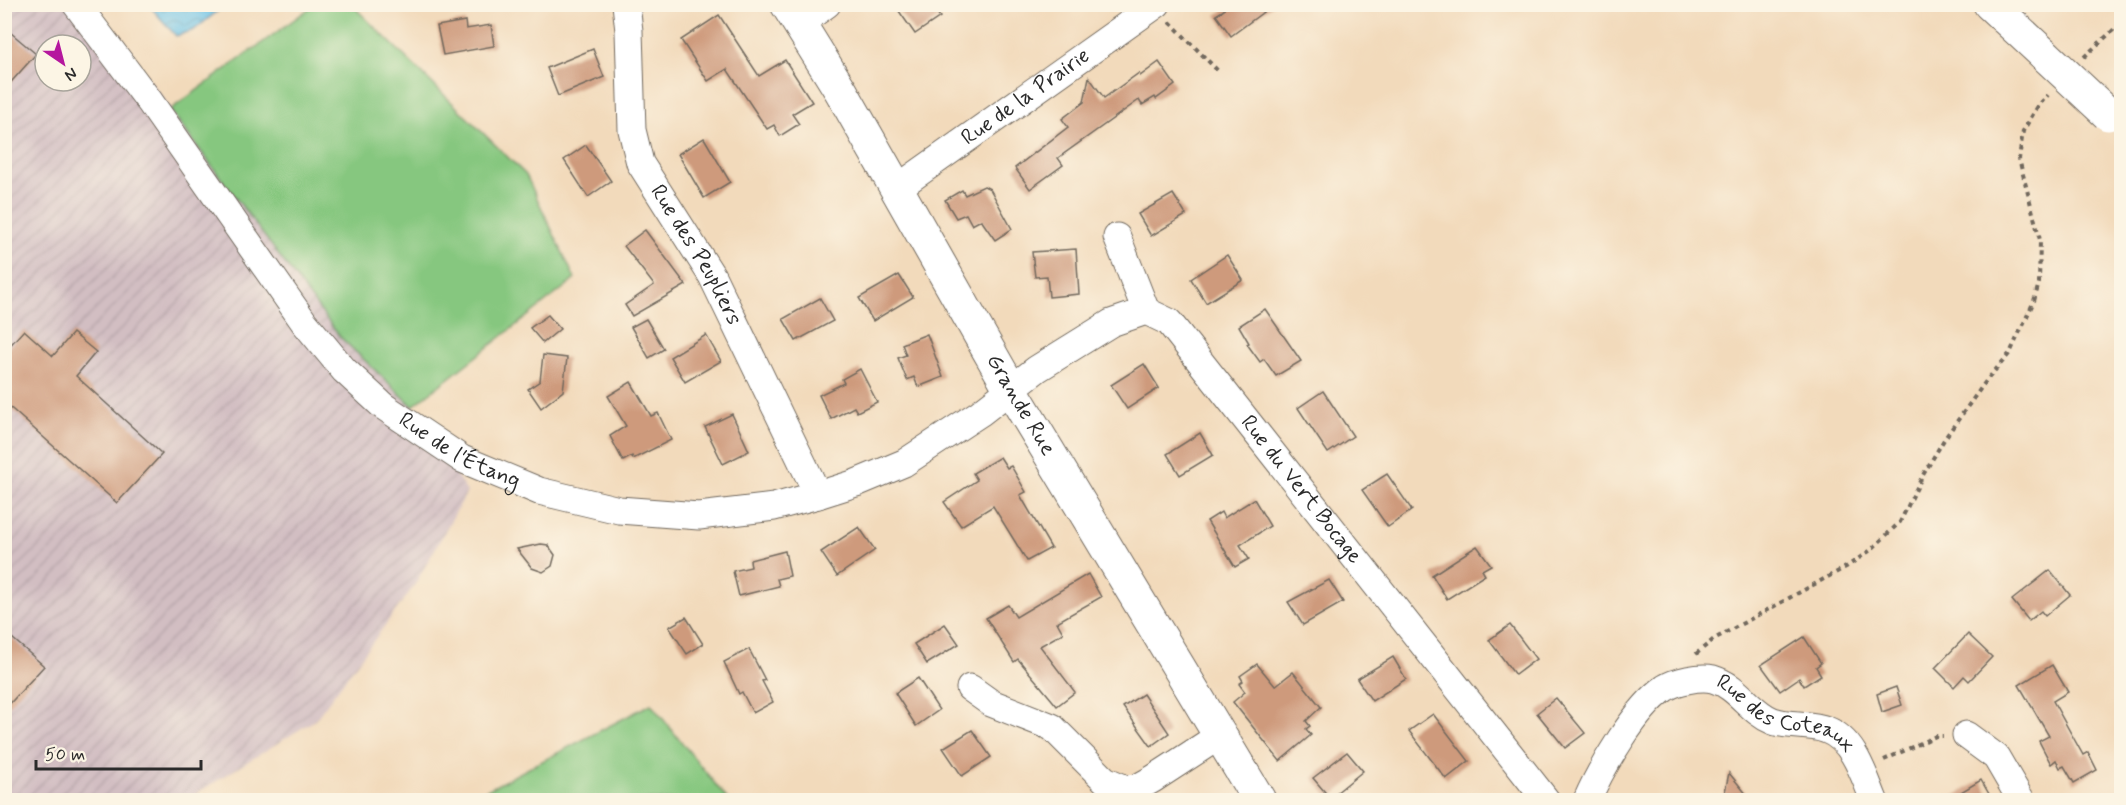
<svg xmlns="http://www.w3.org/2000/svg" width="2126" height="805" viewBox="0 0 2126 805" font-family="Mynerve,sans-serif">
	<defs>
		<pattern id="industrial-furrows" width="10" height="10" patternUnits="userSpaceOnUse" patternTransform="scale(1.5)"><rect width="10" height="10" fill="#d2bec2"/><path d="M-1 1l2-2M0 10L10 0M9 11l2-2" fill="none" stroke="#b4a3a7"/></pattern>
		<pattern id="water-waves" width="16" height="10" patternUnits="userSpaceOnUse" patternTransform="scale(1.5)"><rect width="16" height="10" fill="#6bc2e8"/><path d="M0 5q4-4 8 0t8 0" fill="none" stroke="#589ebc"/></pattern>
	</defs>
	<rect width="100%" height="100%" fill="#fcf5e5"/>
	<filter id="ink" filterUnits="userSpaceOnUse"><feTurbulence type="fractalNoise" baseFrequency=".0167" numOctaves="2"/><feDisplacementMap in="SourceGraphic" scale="12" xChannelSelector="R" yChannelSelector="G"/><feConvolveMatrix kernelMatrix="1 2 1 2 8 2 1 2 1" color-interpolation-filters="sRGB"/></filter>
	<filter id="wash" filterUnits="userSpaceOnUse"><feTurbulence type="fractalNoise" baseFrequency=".008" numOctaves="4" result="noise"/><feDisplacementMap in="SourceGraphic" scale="24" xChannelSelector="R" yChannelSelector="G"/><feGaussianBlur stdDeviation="1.35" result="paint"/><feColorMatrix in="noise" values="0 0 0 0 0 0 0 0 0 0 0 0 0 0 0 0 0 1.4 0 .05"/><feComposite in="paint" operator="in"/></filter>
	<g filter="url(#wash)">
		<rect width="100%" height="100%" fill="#f2dabb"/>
		<path fill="url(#industrial-furrows)" fill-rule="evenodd" d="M5,5H94L340,337L413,406L467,492L414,586L315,720L186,800H5ZM45,45H81V81H45Z"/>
		<g fill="#86c77f" stroke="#587955" stroke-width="1.5">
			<path d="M314,5H352L526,175L575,279L413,406L340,337L170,110Z"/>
			<path d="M651,704L728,800H468Z"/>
		</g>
		<path fill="url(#water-waves)" stroke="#4b768a" stroke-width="1.5" d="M149,5H225L194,30L176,36Z"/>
		<g id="blocks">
			<g fill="#ce9a7c">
				<path d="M894,4H931L940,17L915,34Z"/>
				<path d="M1225,4H1274L1231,36L1216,15L1224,10Z"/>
				<path d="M719,15L759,76L785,60L812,102L792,114L799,124L780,136L774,125L767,129L727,69L708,81L681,40Z"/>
				<path d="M465,21L466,29L491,25L494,46L443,55L437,26Z"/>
				<path d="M4,27L36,54L4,90Z"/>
				<path d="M593,49L604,77L558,96L547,68Z"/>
				<path d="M1159,62L1175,85L1156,99L1155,97L1142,105L1139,100L1058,158L1063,165L1030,189L1015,168L1068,127L1062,119L1084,102L1089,77L1104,98L1139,73L1140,76Z"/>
				<path d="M704,138L730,182L704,198L678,154Z"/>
				<path d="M586,145L611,181L588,197L564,160Z"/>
				<path d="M984,186L990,189L1012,229L995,240L981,220L972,225L966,214L956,218L945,200L962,190L965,195Z"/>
				<path d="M1173,194L1186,215L1151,236L1138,214Z"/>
				<path d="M645,230L686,285L632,316L625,305L654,285L624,246Z"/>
				<path d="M1076,249L1079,294L1049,297L1047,276L1035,277L1032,252Z"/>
				<path d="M1227,255L1243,280L1206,303L1191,279Z"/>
				<path d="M899,275L913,297L873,321L859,298Z"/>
				<path d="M820,298L833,321L796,341L783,319Z"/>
				<path d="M1265,309L1301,361L1276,376L1264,359L1260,362L1247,344L1249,343L1239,326Z"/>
				<path d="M548,315L560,329L543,343L530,328Z"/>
				<path d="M646,319L664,349L649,358L631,327Z"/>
				<path d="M24,330L53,356L73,333L96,352L76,376L162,454L117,503L4,402V352Z"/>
				<path d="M927,334L943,377L918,387L914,377L907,380L898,358L906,355L902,344Z"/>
				<path d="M706,335L721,361L685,382L670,357Z"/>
				<path d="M543,355L567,358L563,391L541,408L528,389L540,381Z"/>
				<path d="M1144,364L1159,388L1127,409L1111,385Z"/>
				<path d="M860,369L877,402L857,412L854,407L831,419L819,395L844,383L842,379Z"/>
				<path d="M631,382L651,416L658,413L671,440L633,459L632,456L623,461L610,436L626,426L608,396Z"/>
				<path d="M1323,391L1353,436L1328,453L1298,408Z"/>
				<path d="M732,414L749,451L723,464L705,427Z"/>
				<path d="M1200,433L1213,455L1180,475L1167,454Z"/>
				<path d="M1000,457L1007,468L1011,466L1026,492L1020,495L1051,548L1027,561L993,506L961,526L944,502L977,480L973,473Z"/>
				<path d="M1387,474L1412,510L1388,527L1362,490Z"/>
				<path d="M1254,499L1270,526L1240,545L1249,559L1235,567L1207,521L1221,512L1224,518Z"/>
				<path d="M859,527L875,550L837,576L821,552Z"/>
				<path d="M541,544L548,545L555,555L552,566L543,572L532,568L517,549Z"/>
				<path d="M1477,546L1491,565L1482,570L1485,575L1447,599L1432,575Z"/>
				<path d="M785,551L790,576L777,579L779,586L739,596L733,571L751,567L750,560Z"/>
				<path d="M2050,570L2070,595L2045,616L2041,611L2029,621L2012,600Z"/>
				<path d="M1088,574L1101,597L1057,622L1063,633L1040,646L1075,692L1057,706L1018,659L1014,662L986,618L1008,605L1016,617Z"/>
				<path d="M1329,580L1343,602L1303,625L1288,602Z"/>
				<path d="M686,617L703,644L687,654L669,627Z"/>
				<path d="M945,624L959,644L927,664L914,644Z"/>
				<path d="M1510,625L1536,659L1515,675L1489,640Z"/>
				<path d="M4,631L44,666L4,710Z"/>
				<path d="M1968,634L1992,657L1969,681L1964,676L1954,687L1935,668Z"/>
				<path d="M1804,637L1821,663L1816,667L1821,675L1804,686L1799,678L1780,691L1761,665Z"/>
				<path d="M749,649L765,680L762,681L773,702L753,713L742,692L739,694L724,662Z"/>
				<path d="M1393,657L1406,679L1372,701L1357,679Z"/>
				<path d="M1257,664L1275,686L1293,672L1321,707L1306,721L1310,726L1306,729L1311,735L1280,761L1233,702L1245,692L1239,684L1243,681L1240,676Z"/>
				<path d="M2052,665L2068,692L2053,701L2083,755L2088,752L2097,770L2074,783L2064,766L2060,768L2056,760L2051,764L2039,741L2049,736L2019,685Z"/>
				<path d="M918,678L939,710L916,726L895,693Z"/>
				<path d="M1896,687L1902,705L1882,712L1877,694Z"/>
				<path d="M1143,694L1169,733L1151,746L1123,707Z"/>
				<path d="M1556,698L1585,733L1565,748L1537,713Z"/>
				<path d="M1433,714L1469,761L1446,779L1409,731Z"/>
				<path d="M972,730L991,757L962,776L943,748Z"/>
				<path d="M1347,752L1363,771L1330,798L1313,778Z"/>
				<path d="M1729,773L1752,801H1723Z"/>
				<path d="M1981,780L1993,801H1946Z"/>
			</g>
		</g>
	</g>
	<g filter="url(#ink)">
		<use href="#blocks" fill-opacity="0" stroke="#71685d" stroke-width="1.5"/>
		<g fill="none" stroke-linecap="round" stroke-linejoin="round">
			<defs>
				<g id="street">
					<path id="s1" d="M76,4L150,102L304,322L344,370L383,406L462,459L539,491L619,510L699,516L774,507L818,495L856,483L904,463L980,413L1037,369L1111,323L1146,311L1169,322L1546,800"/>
					<path id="s2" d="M626,4L629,31L632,130L640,163L712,276L818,495"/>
					<path d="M798,25L827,4"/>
					<path id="s3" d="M896,189L1157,4"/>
					<path d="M1117,237L1146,311"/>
					<path d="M970,688L991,703L1052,727L1105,780L1126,789L1137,788L1153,779L1219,736"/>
					<path d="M1966,735L1996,757L2021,800"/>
					<path id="s4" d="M1587,800C1601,768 1636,708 1665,688C1676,681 1700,676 1713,679C1738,686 1750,712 1773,721C1790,727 1810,723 1827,730C1854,740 1864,776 1874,800"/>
				</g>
				<g id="secondary">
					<path id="s5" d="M787,4L841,91L1010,388L1259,800"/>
				</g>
				<path id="primary" d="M1990,4L2045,55"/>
			</defs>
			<use href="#street" stroke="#71685d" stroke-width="29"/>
			<use href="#secondary" stroke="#71685d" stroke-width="35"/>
			<use href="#primary" stroke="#71685d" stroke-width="35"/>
			<g stroke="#71685d" stroke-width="4" stroke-dasharray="4.5 4.5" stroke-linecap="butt">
				<path d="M1170,22L1220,73"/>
				<path d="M2084,57L2122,22"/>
				<path d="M1696,654L1714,639L1846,567L1871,550L1900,522L1923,475L1945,438L1986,381L2010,353L2034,301L2039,283L2040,240L2019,159L2023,131L2038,106L2048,95"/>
				<path d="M1884,760L1936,736H1943"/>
			</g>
			<use href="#street" stroke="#fff" stroke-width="27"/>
			<use href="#secondary" stroke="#fff" stroke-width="33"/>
			<use href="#primary" stroke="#fff" stroke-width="33"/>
			<defs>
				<path id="primary-bridge" d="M2045,55L2108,114"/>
			</defs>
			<use href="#primary-bridge" stroke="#71685d" stroke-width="35" stroke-linecap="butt"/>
			<use href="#primary-bridge" stroke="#fff" stroke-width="33"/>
		</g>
	</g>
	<g text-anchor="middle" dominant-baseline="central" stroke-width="5" stroke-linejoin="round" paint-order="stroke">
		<g font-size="22" fill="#2b2b2b" stroke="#fcf5e5">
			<text stroke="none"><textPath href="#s3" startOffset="159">Rue de la Prairie</textPath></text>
			<text stroke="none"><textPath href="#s2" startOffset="268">Rue des Peupliers</textPath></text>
			<text stroke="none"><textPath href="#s5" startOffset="464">Grande Rue</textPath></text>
			<text stroke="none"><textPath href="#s1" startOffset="596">Rue de l'Étang</textPath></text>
			<text stroke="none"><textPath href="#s1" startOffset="1587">Rue du Vert Bocage</textPath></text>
			<text stroke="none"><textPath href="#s4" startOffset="270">Rue des Coteaux</textPath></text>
		</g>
	</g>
	<rect width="2126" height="805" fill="none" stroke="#fcf5e5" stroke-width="24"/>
	<g transform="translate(63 63) rotate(145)"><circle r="28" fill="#fcf5e5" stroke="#a8a49b" stroke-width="1.5"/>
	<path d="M0-4.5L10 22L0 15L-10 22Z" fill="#b5179e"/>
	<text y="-9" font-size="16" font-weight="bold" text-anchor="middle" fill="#2b2b2b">N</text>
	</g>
	<path d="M36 760v9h165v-9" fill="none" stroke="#2b2b2b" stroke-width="3"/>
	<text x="45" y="760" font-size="18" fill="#2b2b2b" stroke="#fcf5e5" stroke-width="4.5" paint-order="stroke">50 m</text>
</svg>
